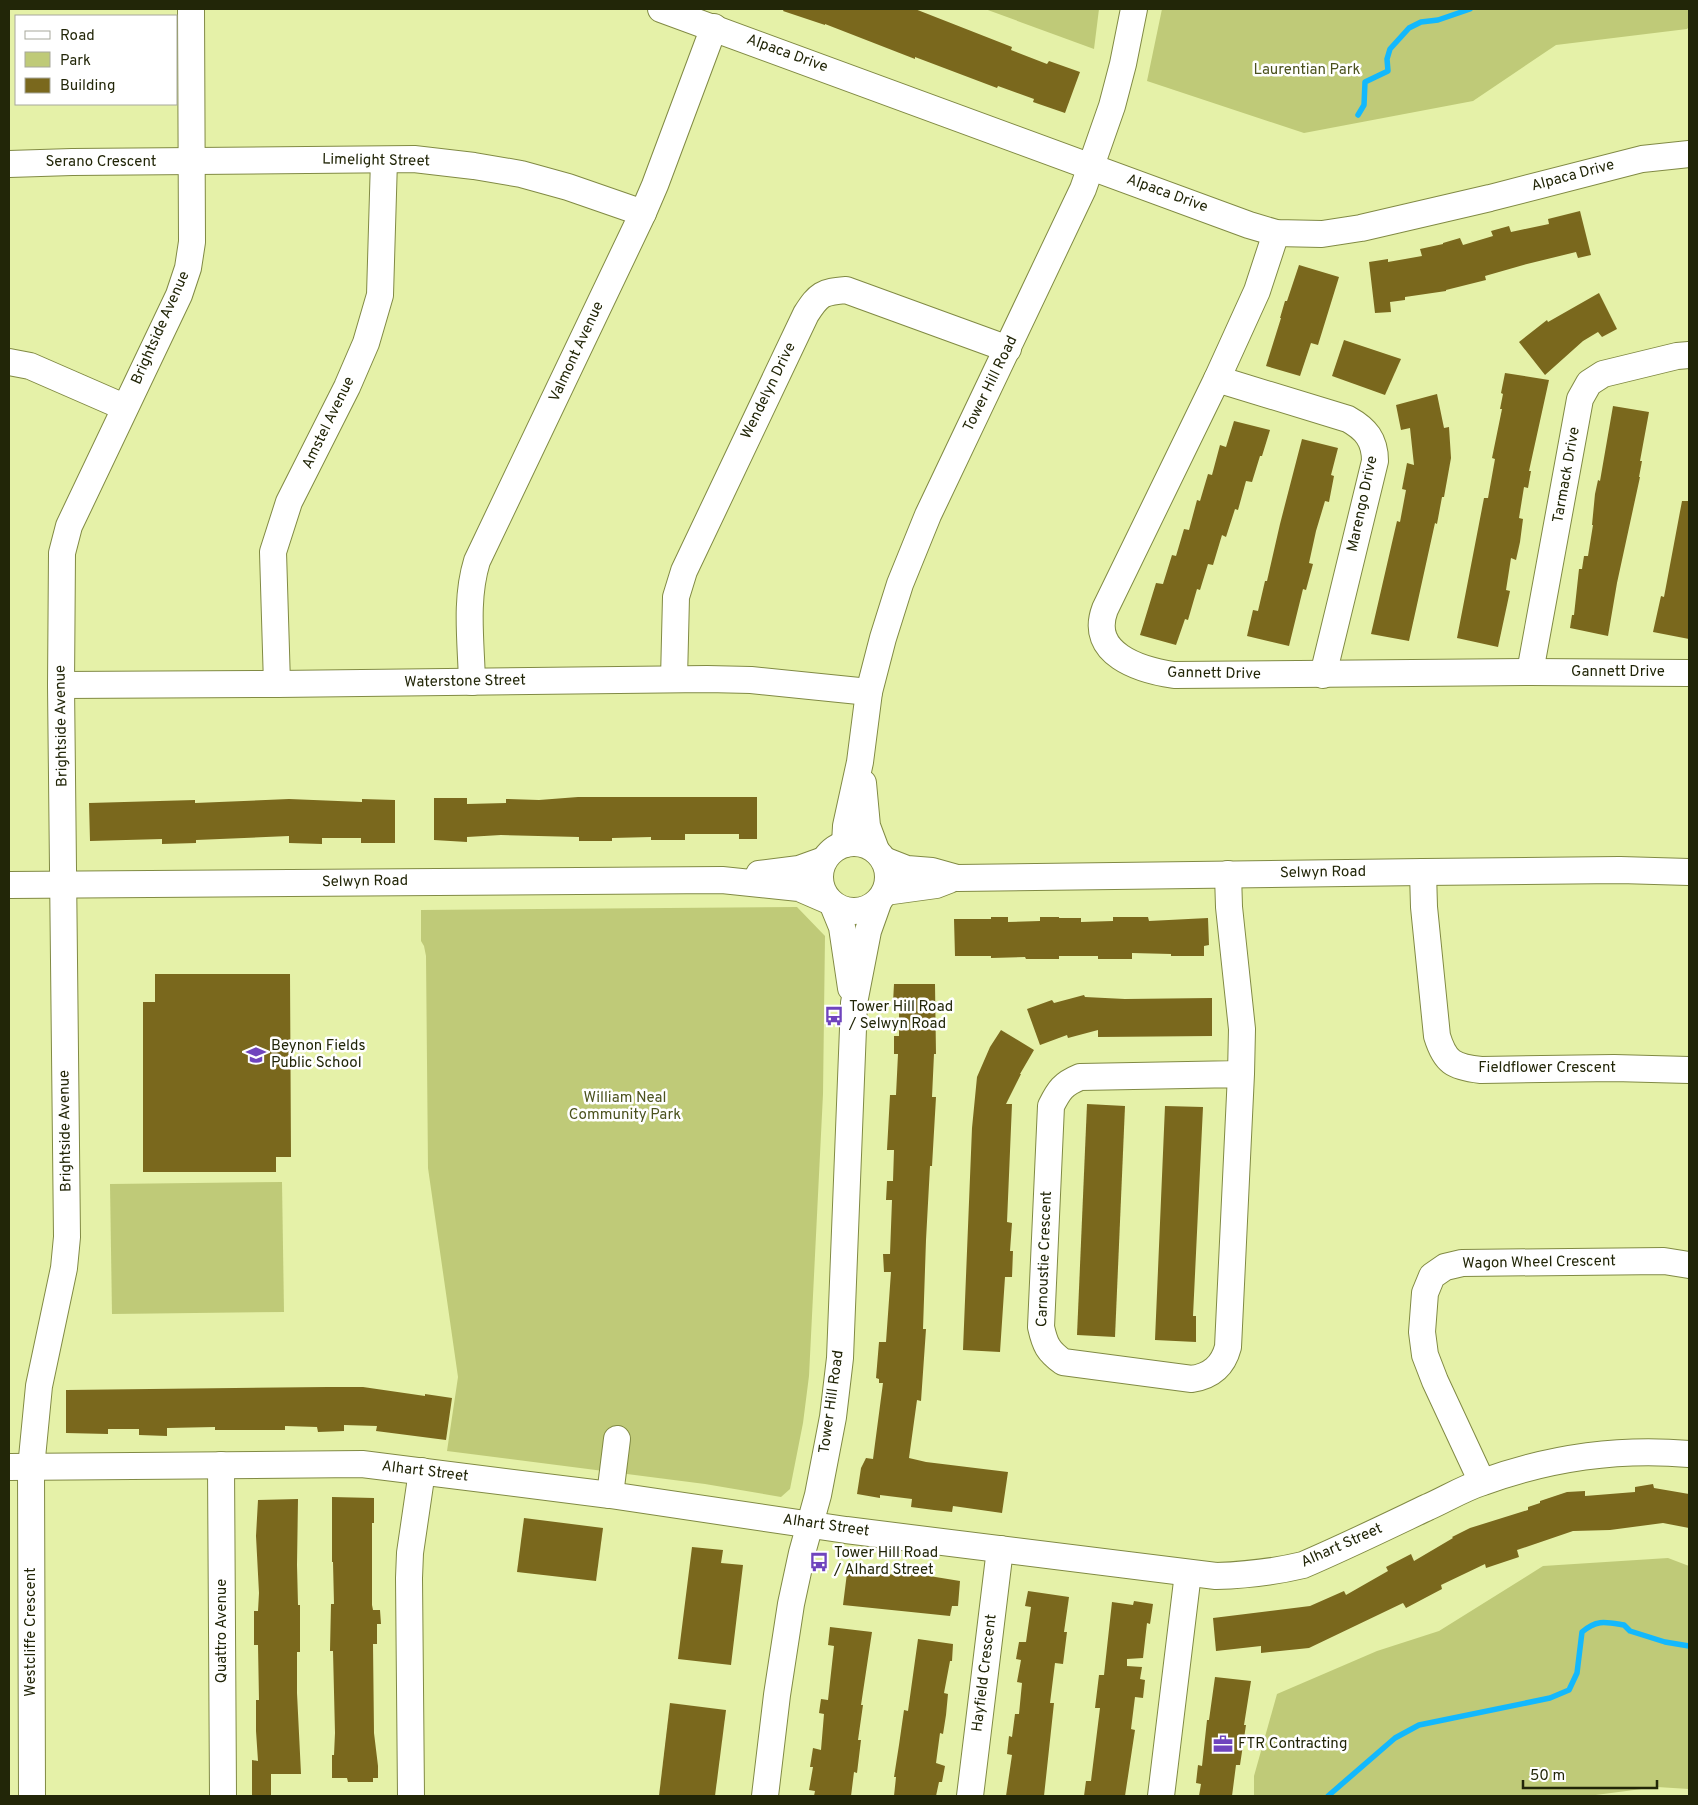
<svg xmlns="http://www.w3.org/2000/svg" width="1698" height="1805" viewBox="0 0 1698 1805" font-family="Overpass,sans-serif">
	<rect width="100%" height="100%" fill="#e5f1a8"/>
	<g fill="#bfca78">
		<path d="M985,9H1099L1094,49Z"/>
		<path d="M1162,9H1689V27L1687,29L1556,45L1473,101L1304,133L1147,81Z"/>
		<path d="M797,907L825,936L823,1094L809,1376L803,1423L790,1489L781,1497L705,1484L447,1451L458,1377L428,1168L426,956L424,946L421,941V910Z"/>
		<path d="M282,1182L284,1312L112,1314L110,1184Z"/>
		<path d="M1668,1558L1689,1566V1789L1657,1787L1588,1796H1254V1776L1277,1694L1377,1651L1439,1631L1543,1566Z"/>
	</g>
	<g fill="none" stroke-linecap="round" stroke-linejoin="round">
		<g stroke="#13b8fd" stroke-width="5.5">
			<path d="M1358,115L1364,105L1365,82L1388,71L1387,59L1390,49L1409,28L1421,22L1438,20L1470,9"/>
			<path d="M1328,1796L1395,1738L1419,1725L1550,1698L1569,1690L1577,1673L1582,1632C1597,1619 1606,1622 1624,1625L1630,1631L1665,1642L1689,1646"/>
		</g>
	</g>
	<g fill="#7a681d">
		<path d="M784,9H915L1012,47L1011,50L1047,64L1049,61L1080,72L1065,113L1033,102L1034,99L998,86L997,88L915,57V59L825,24V25L783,11Z"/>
		<path d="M1580,211L1591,255L1578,258L1576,252L1527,264L1485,276L1486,280L1446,290V291L1405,297V300L1390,302L1391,312L1375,313L1369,262L1388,259V262L1422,256L1420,249L1443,244V243L1460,238L1463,245L1493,236L1491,231L1509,226L1511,232L1549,224L1548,219Z"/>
		<path d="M1299,265L1339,277L1318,345L1311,343L1300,376L1266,366L1281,318H1280L1285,301H1287Z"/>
		<path d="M1599,293L1617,329L1602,337L1598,332L1583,341L1545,375L1519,342L1547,320L1548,322Z"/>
		<path d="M1344,340L1401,359L1385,395L1332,376Z"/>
		<path d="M1505,373L1549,380L1529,471H1531L1528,488L1524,487L1519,518L1523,519L1520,542L1516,560L1511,558L1506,590L1510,591L1498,647L1457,638L1484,498H1488L1495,459L1492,458L1502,409H1500L1503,394L1501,393Z"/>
		<path d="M1437,394L1444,428L1449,427L1451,458L1444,497H1442L1437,524L1435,523L1409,641L1371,634L1397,521L1400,522L1406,490L1402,489L1407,463L1414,465L1410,428L1401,430L1396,405Z"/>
		<path d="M1613,406L1649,412L1640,461H1642L1639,477H1640L1617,583L1608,636L1570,628L1572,615H1574L1579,569H1582L1584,556H1588L1593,525H1592L1595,494L1598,480L1600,481Z"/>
		<path d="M1234,421L1270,430L1262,456H1260L1252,482L1246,481L1238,510L1235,509L1226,537L1222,535L1213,565L1208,564L1200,590L1197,589L1188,620L1185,619L1176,645L1140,635L1156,583L1163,584L1172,555L1176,556L1184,529L1189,530L1197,500L1200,501L1208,474L1212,475L1220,445L1226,447Z"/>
		<path d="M1302,439L1338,448L1331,475L1334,476L1329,502L1325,501L1316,531L1309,563L1313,564L1306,590L1303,589L1289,646L1247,636L1253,610L1258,611L1265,581H1267L1280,524Z"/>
		<path d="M1682,501H1689V639L1653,632L1661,596L1664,597Z"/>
		<path d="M578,797H757V839H739V834H685V840H651V837L612,838V841H579V837L501,835L467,837V842L434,840V798H467V804L506,803V799L539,800Z"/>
		<path d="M289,799L362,802V799L395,800V843H361V838H322V844L289,843V836L196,840V843L162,844V839L90,841L89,803L195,800V803Z"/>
		<path d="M991,917H1008V922L1040,921V917H1059V918H1081V922L1113,921V917H1148L1149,921L1208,918L1209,945L1204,946V956H1171V954L1132,953V959H1098V956H1059V959H1026L1025,957L991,958V956H955L954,919H991Z"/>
		<path d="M155,974H290L291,1157H276V1172H143V1002H155Z"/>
		<path d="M894,984H935L936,1054H934L932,1097H936L932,1166H930L926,1240L923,1329H926L921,1401L917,1400L909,1458L926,1462L1008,1472L1002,1513L953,1506L952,1512L934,1510L911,1507L912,1499L880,1495V1498L857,1494L861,1468L866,1458L873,1459L883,1383H879V1379L876,1378L879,1342H886L891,1272H884L883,1254H890L892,1200H886L887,1181H893L894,1150H887L890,1095H896L898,1054H894V1036H899V1003H893Z"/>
		<path d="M1084,995L1085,997L1125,999L1212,998V1036L1098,1037V1030L1068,1038L1067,1035L1040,1045L1027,1009L1052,1000L1054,1003Z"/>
		<path d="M1001,1030L1034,1050L1020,1074H1021L1006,1104H1012L1007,1222L1012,1223L1010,1251H1013L1012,1277H1005L1000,1352L963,1350L972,1128L977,1077L990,1047Z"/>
		<path d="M1087,1104L1125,1106L1115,1337L1077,1335Z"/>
		<path d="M1165,1106L1203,1107L1193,1316H1196V1342L1155,1340Z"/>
		<path d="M328,1387H363L425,1396V1394L452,1398L446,1440L376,1431L377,1426L344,1425V1431L318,1432L317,1427L285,1426V1430H215V1427L167,1428V1436L139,1435V1429H108V1434L66,1433V1390Z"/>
		<path d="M1653,1484L1654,1488L1689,1494V1528L1663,1523L1610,1530L1573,1531L1517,1550L1519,1557L1486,1568L1485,1564L1441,1585L1442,1589L1406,1608L1403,1603L1309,1648L1261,1653V1646L1216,1651L1213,1618L1310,1606L1344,1591L1346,1595L1388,1571L1386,1567L1411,1554L1414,1561L1453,1538L1452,1537L1470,1528L1528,1510V1507L1540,1503V1501L1567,1492L1585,1491V1496L1635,1492V1487Z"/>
		<path d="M332,1497L374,1498V1523H372V1605L373,1610H380L381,1624H377V1644H373L374,1733L378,1766V1778H373V1782H348L347,1778H332V1755H334L335,1733L333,1651H330L331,1604H334L333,1562H332Z"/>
		<path d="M298,1499L297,1565L298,1605H300V1652H297V1693L301,1774H271V1796H252V1760L258,1761L256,1731V1700H259L258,1645H254V1611H258L259,1593L256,1536L258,1500Z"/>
		<path d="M524,1518L603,1528L596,1581L517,1572Z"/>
		<path d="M692,1547L723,1550L721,1563L743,1565L731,1665L678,1659Z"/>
		<path d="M848,1565L865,1569L864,1572L898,1575L899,1571H903L904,1568L917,1571V1574L960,1581L958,1606H952L950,1616L843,1605Z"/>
		<path d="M1028,1591L1069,1597L1064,1632H1067L1063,1664L1055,1663L1050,1703H1054L1044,1796H1006L1012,1755L1007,1754L1009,1736L1012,1737L1015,1714H1019L1022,1683L1017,1682L1021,1660L1016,1659L1019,1642H1026L1031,1607L1025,1606Z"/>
		<path d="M1134,1601L1153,1604L1150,1624L1147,1623L1143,1658L1127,1659V1666L1142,1667L1140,1679L1145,1680L1143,1698L1135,1697L1131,1729L1135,1730L1125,1796H1084L1086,1781H1091L1100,1708H1095L1099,1675H1104L1112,1602L1133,1605Z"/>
		<path d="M830,1627L872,1632L861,1705H863L858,1740H861L857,1773L854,1772L851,1796H814L815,1791L809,1790L813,1767H810L813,1748L821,1750L824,1714L819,1713L821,1699L828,1700L834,1646L828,1645Z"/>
		<path d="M918,1639L953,1644L952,1661H950L944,1693L948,1694L946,1715L943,1734L940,1733L936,1763L945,1766L942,1782H939L936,1796H894L896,1777H894L899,1745L904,1710L908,1711Z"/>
		<path d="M1215,1677L1251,1681L1244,1725H1246L1240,1765H1236L1232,1796H1199L1201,1784L1196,1783L1198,1765L1202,1766L1207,1720H1209Z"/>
		<path d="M670,1703L726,1710L715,1796H659Z"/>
	</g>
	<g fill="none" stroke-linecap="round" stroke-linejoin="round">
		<defs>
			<g id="minor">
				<path d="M661,9L1249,225L1276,233L1322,234L1361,228L1490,198L1642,159L1689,154"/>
				<path d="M9,164L72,162L414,159L474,166L521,174L568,187L643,213"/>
				<path d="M1276,233L1257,291L1217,379L1105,609C1088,654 1140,670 1174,675L1530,672L1689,673"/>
				<path d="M9,362L30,366L124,407"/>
				<path d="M1217,379L1348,419C1366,429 1375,440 1375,461L1323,675"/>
				<path d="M1530,672L1580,399L1589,383L1603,374L1677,356L1689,355"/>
				<path d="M674,679L676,597L684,571L806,314C819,294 822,292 846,290L1008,349"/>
				<path d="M472,682C471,641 465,600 477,561L643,213L655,185L714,27"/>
				<path d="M277,684L273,552L289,502L347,387L366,343L380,295L384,160"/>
				<path d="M61,685L277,684L707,679L751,680L869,692"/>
				<path d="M863,783L867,826L876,850"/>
				<circle cx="854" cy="877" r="34"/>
				<path d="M845,844L846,826L860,762L869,692L883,638L900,584L928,515L1083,189L1112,106L1123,64L1134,9"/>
				<path d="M884,860L907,869L932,871L957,878L1423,872L1620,870L1689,872"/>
				<path d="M1423,872L1424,907L1437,1036C1445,1062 1453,1067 1481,1070L1614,1068L1689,1070"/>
				<path d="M759,874L799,869L824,860"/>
				<path d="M1228,874L1229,907L1242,1029L1241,1074L1228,1347C1223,1366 1211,1376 1192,1379L1063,1362C1048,1351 1045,1345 1041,1327L1051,1106C1059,1090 1063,1084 1080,1077L1241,1074"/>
				<path d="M9,885L722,880L799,888L829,901"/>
				<path d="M885,892L936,885L949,880"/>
				<path d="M833,905L842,927L851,988"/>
				<path d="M221,1465L223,1796"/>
				<path d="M9,1467L362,1464L610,1495L846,1530L1216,1576C1246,1575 1274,1572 1303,1565C1345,1547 1386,1527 1428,1507C1446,1499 1464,1488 1483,1482C1549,1458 1619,1448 1689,1454"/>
				<path d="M1482,1482L1435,1381L1425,1355L1422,1332L1425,1293L1432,1276L1445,1267L1462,1263L1664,1261L1689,1265"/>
				<path d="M610,1495L617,1439"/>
				<path d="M32,1796L31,1468L39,1386L64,1268L67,1237L61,685L62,553L69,526L179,295L188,268L192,242L191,9"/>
				<path d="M411,1796L409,1578L410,1553L422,1471"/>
				<path d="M765,1796L777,1695L791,1604L802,1553L818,1495L833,1417L840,1358L854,1003L868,931L878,903"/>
				<path d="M970,1796L1000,1549"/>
				<path d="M1161,1796L1188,1573"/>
			</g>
		</defs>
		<use href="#minor" stroke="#818a44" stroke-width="28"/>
		<use href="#minor" stroke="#fff" stroke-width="26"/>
	</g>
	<defs>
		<symbol id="bus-bare" viewBox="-9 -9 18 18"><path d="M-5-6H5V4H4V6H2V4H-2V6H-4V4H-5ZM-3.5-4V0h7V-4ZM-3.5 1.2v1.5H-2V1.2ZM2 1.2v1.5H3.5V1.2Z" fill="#6f44bd" stroke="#fff" stroke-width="2.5" paint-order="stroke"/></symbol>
		<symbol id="school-bare" viewBox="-9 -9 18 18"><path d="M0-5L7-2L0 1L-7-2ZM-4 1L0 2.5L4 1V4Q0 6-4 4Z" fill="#6f44bd" stroke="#fff" stroke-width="2.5" paint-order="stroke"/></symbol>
		<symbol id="office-bare" viewBox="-9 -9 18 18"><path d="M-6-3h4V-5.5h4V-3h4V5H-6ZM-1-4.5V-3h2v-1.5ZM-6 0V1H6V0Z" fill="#6f44bd" stroke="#fff" stroke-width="2.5" paint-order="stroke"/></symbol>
	</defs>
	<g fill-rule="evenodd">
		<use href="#bus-bare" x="820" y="1002" width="28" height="28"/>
		<use href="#school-bare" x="242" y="1041" width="28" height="28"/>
		<use href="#bus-bare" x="805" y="1548" width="28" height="28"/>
		<use href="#office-bare" x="1209" y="1730" width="28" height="28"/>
	</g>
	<g text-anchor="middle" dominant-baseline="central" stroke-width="5" stroke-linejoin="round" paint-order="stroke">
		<g font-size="15" fill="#222608" stroke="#fff">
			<text transform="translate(787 54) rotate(20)">Alpaca Drive</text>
			<text transform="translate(376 161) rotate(1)">Limelight Street</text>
			<text x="101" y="162">Serano Crescent</text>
			<text transform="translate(1573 176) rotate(-15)">Alpaca Drive</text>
			<text transform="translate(1167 194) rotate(20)">Alpaca Drive</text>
			<text transform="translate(161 328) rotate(-66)">Brightside Avenue</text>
			<text transform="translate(577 352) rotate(-65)">Valmont Avenue</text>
			<text transform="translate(991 384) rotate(-64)">Tower Hill Road</text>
			<text transform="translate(769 391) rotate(-64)">Wendelyn Drive</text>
			<text transform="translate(329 423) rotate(-64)">Amstel Avenue</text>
			<text transform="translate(1567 475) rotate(-80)">Tarmack Drive</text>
			<text transform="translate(1363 504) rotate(-78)">Marengo Drive</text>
			<text x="1618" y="672">Gannett Drive</text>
			<text transform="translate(1214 674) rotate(1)">Gannett Drive</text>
			<text transform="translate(465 682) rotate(-1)">Waterstone Street</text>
			<text transform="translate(62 726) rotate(-91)">Brightside Avenue</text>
			<text transform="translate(1323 873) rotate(-1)">Selwyn Road</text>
			<text transform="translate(365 882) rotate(-1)">Selwyn Road</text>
			<text x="1547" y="1068">Fieldflower Crescent</text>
			<text transform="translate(66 1131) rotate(-91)">Brightside Avenue</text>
			<text transform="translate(1045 1259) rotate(-88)">Carnoustie Crescent</text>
			<text transform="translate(1539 1263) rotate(-1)">Wagon Wheel Crescent</text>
			<text transform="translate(832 1402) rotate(-82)">Tower Hill Road</text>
			<text transform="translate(425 1472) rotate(7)">Alhart Street</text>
			<text transform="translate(826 1526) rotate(8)">Alhart Street</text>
			<text transform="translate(1342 1546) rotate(-24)">Alhart Street</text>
			<text transform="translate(222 1631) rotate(-90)">Quattro Avenue</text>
			<text transform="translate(31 1632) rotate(-90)">Westcliffe Crescent</text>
			<text transform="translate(985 1673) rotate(-83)">Hayfield Crescent</text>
		</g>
		<g font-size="15" fill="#4b521e" stroke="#fff">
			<text x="1307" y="70">Laurentian Park</text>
			<text x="625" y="1098">William Neal<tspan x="625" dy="17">Community Park</tspan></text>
		</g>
		<g font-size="15" fill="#222608" stroke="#fff" text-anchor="start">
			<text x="849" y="1007">Tower Hill Road<tspan x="849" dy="17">/ Selwyn Road</tspan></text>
			<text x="271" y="1046">Beynon Fields<tspan x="271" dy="17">Public School</tspan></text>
			<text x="834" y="1553">Tower Hill Road<tspan x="834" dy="17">/ Alhard Street</tspan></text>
			<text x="1238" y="1744">FTR Contracting</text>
		</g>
	</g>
	<rect width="1698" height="1805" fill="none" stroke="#222608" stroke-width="20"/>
	<rect x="15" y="15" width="162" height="90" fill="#ffffff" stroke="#a7a89c"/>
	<rect x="25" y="31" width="25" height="8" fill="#ffffff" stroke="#a7a89c"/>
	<text x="60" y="40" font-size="15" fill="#222608">Road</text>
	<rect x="25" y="52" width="25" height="15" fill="#bfca78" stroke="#a7a89c"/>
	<text x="60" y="65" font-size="15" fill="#222608">Park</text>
	<rect x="25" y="78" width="25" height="15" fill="#7a681d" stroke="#a7a89c"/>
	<text x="60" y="90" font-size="15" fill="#222608">Building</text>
	<path d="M1523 1780v8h134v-8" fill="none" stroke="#222608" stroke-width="2.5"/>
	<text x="1530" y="1780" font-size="15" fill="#222608" stroke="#ffffff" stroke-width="4" paint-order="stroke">50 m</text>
</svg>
